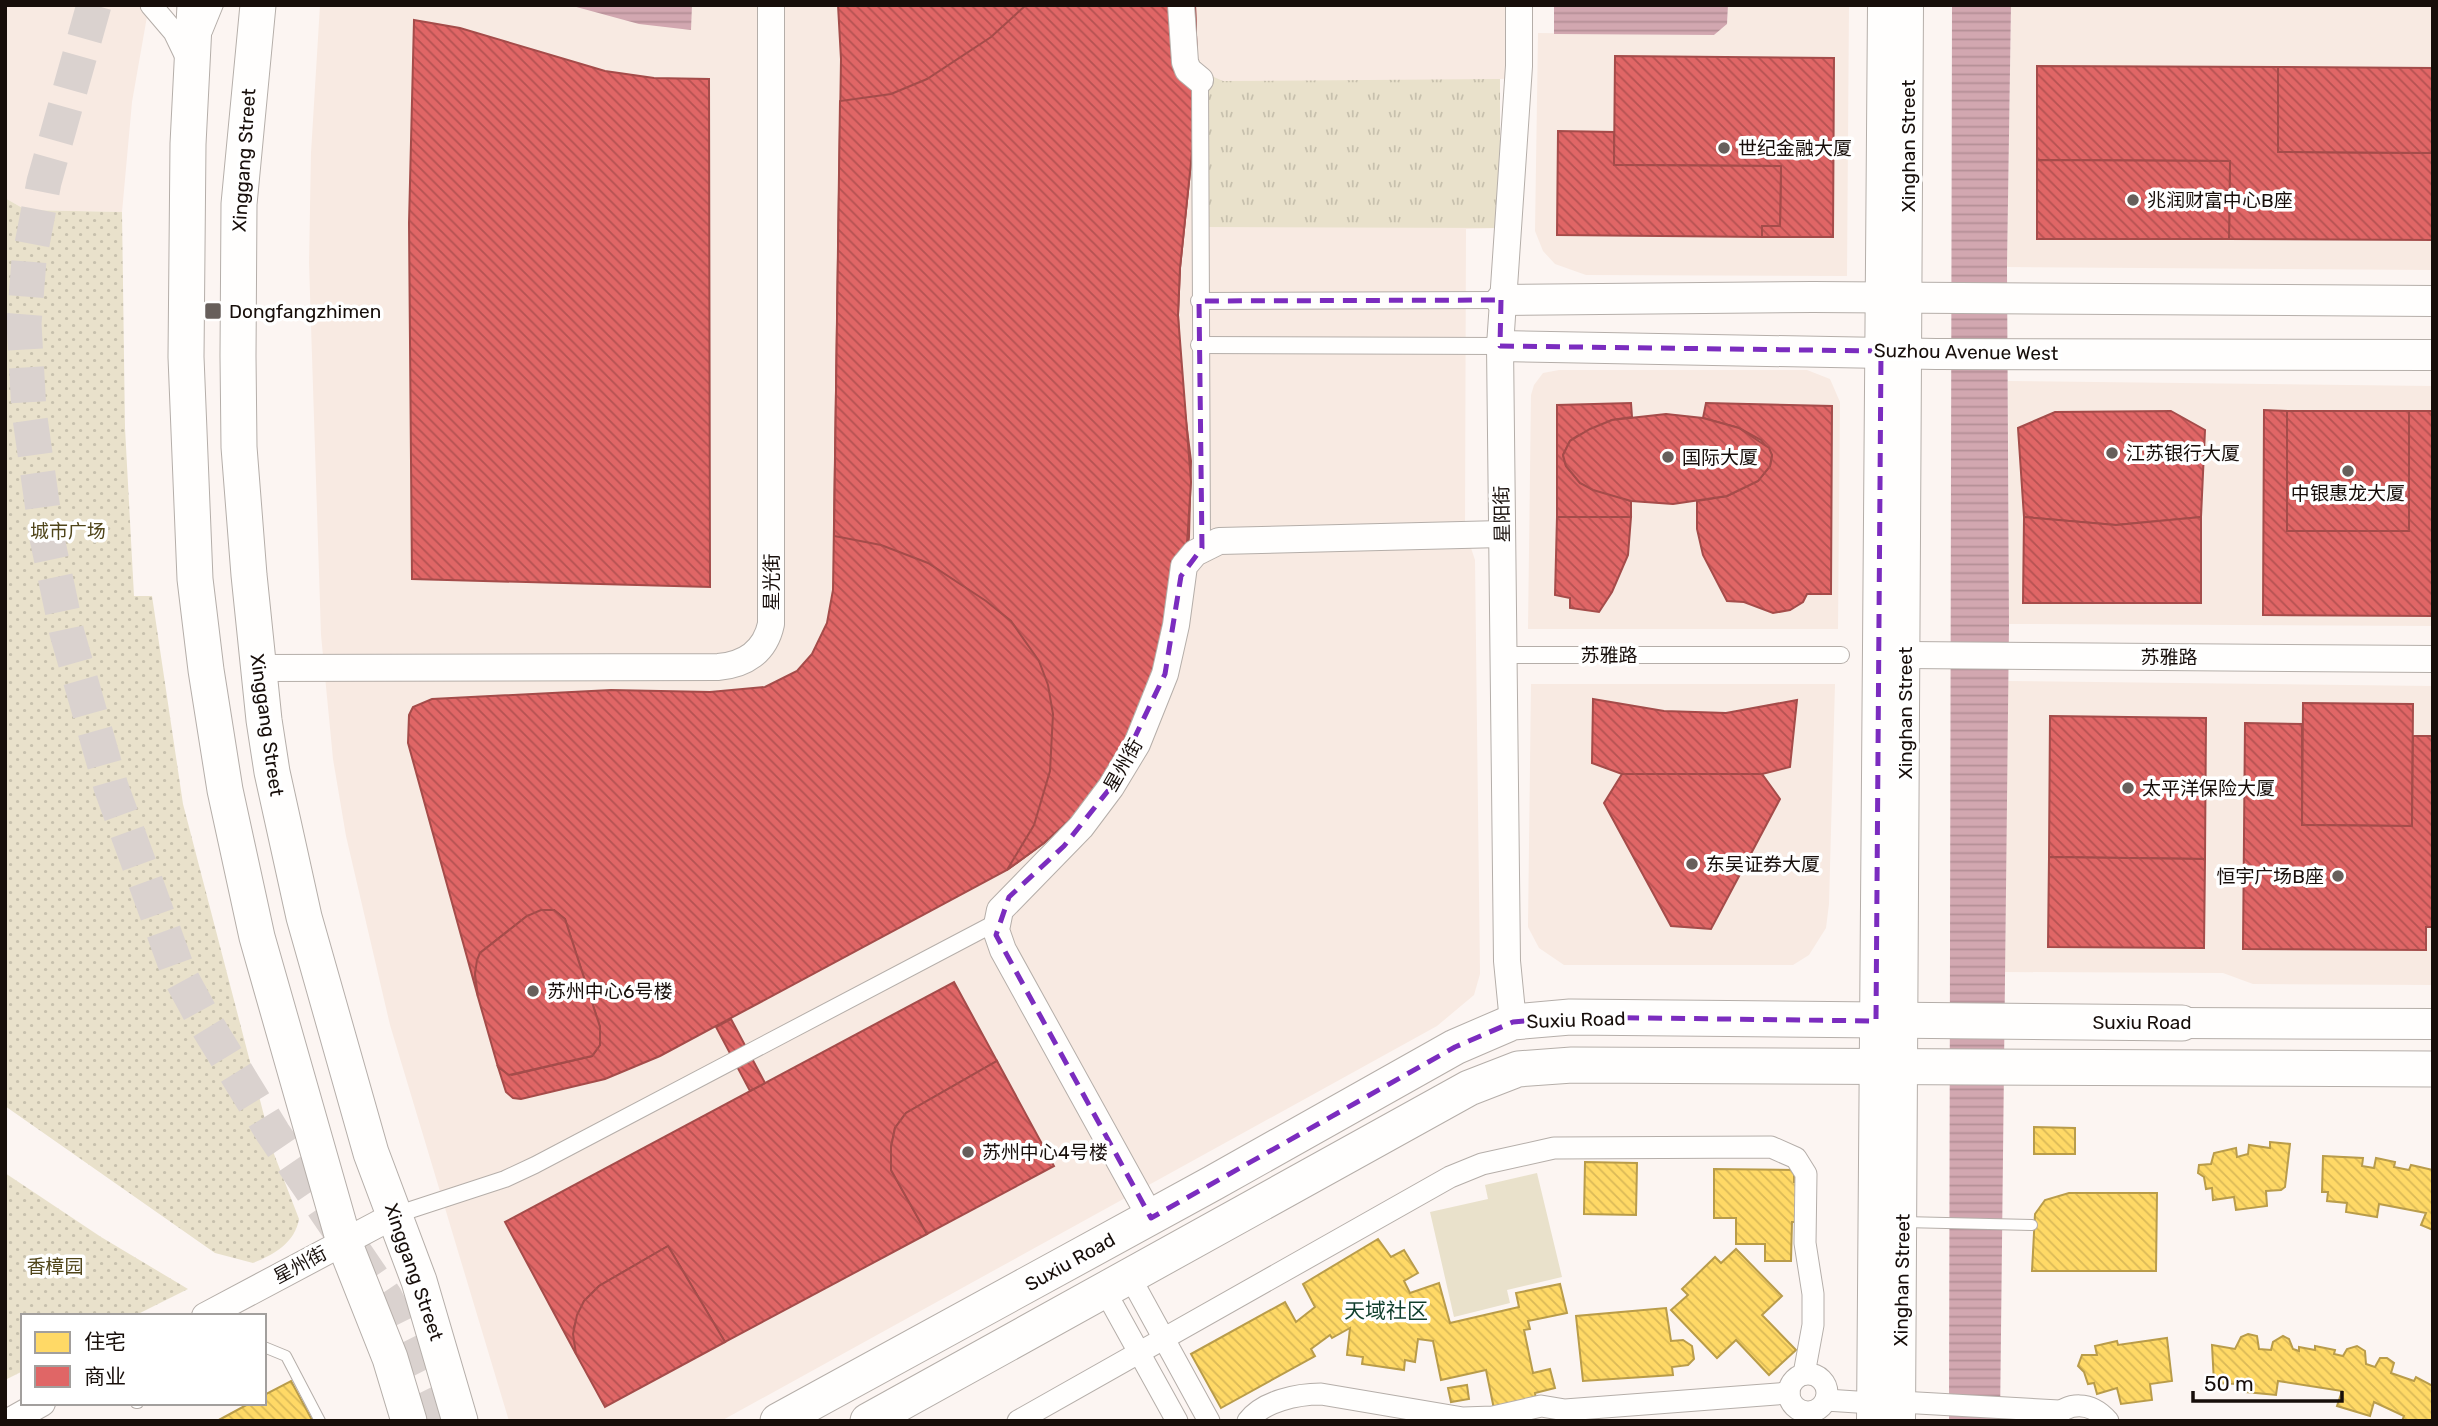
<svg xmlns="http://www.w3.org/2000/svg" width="2438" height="1426" viewBox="0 0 2438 1426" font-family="Rubik,'Noto Sans SC',sans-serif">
	<defs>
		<pattern id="grass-tufts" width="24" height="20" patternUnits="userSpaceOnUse" patternTransform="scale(1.75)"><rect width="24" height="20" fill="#e9e1cb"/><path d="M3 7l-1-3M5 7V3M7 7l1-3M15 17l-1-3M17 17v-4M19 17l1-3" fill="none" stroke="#c7c0ad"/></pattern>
		<pattern id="park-dots" width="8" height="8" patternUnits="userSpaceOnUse" patternTransform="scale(1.75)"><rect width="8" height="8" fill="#e9e1cb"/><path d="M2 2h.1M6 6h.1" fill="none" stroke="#c7c0ad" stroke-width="1.8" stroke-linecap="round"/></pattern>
		<pattern id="water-rules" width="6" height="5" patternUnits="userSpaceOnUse" patternTransform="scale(1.75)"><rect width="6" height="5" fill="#d2a7b0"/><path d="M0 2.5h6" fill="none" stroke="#b48f96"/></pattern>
		<pattern id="homes-back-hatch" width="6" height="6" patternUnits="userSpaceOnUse" patternTransform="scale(1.75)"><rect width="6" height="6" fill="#ffd966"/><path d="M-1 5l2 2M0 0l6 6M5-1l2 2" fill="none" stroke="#dab957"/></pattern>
		<pattern id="shops-back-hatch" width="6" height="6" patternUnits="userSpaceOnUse" patternTransform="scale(1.75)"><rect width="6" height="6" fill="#e06666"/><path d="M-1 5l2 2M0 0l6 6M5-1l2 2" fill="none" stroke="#b55252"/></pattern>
	</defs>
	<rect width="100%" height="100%" fill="#fcf5f2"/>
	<g fill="#f8eae2">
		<path d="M5,5H149L132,102L122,212L26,210L5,198Z"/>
		<path d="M320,5H1520V78L1500,79V228L1466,229L1465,530L1475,560L1480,974L1474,995L1437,1026L721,1421H509L390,1025L346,836L333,759L321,635L309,263L311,153Z"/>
		<path d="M1728,5H1849L1847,276L1586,275L1555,264L1543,251L1535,231L1538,33L1714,35L1727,24Z"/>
		<path d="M2011,5H2433V270L2007,267Z"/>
		<path d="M1559,370H1807L1830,379L1840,402L1838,629H1528L1531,395L1534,385L1543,373Z"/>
		<path d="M2008,381L2433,386V626L2009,624Z"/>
		<path d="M2007,681L2433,686V985L2253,984L2223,973L2005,972Z"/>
		<path d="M1531,684H1835L1829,904L1826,928L1809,955L1793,965H1564L1539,948L1528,927Z"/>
	</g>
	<path fill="url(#grass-tufts)" d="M1199,60L1207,74L1223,81L1500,79V228L1204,227Z"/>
	<g fill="url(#park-dots)">
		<path d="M5,198L26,210L122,212L125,428L134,596H152L183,804L274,1154L299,1219C295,1243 273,1255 253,1263L215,1253L5,1106Z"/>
		<path d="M5,1173L101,1237L188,1289L134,1316H23V1371L5,1380Z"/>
	</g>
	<path fill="#e9e1cb" d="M1537,1173L1562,1277L1507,1290L1510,1303L1454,1317L1430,1212L1488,1199L1485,1185Z"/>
	<g fill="url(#water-rules)">
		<path d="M569,5H692L691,30L639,24Z"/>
		<path d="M1554,5H1728L1727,24L1714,35L1554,34Z"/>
		<path d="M1952,5H2011L2007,267L2009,624L2000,1421H1949Z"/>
	</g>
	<g fill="url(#homes-back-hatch)" stroke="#b99c4a" stroke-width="2">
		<path d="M2034,1127L2075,1128V1154H2034Z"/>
		<path d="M2270,1142L2290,1144L2285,1187L2281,1190L2266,1191L2267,1206L2236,1210L2234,1197L2213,1200L2212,1188L2206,1189L2204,1177L2198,1173L2199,1165L2211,1164L2214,1153L2236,1148L2237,1157L2248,1154L2249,1145L2270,1148Z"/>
		<path d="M2323,1156L2363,1158L2362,1166L2374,1168L2376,1158L2395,1162L2394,1167L2409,1170L2411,1165L2433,1170V1230L2421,1225L2426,1213L2379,1204L2377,1217L2346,1212L2347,1203L2327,1201L2328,1192H2322Z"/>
		<path d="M1585,1162L1637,1163L1636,1215L1584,1214Z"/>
		<path d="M1714,1169L1794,1170V1182H1801V1222H1792L1791,1261H1765V1244H1736V1218H1714Z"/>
		<path d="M2069,1193H2157L2156,1271H2032L2035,1214L2045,1200Z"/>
		<path d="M1378,1239L1391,1257L1404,1250L1418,1273L1404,1281L1410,1293L1439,1283L1450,1323L1519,1307L1516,1293L1560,1284L1567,1313L1528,1321L1530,1329L1524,1330L1533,1373L1550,1369L1555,1388L1535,1393L1536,1400L1494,1409L1486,1370L1441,1380L1433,1341L1418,1339L1415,1362L1405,1360L1404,1370L1362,1364L1363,1357L1347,1355L1350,1328L1332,1338L1330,1335L1311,1349L1315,1356L1221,1408L1191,1354L1285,1302L1296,1322L1315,1307L1303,1284Z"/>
		<path d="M1736,1249L1782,1296L1762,1315L1796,1350L1769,1375L1736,1340L1717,1358L1671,1310L1688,1295L1682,1289L1715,1257L1721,1263Z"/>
		<path d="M1666,1308L1671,1341L1683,1340L1692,1346L1694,1359L1688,1365L1672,1367L1673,1375L1583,1381L1576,1316Z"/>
		<path d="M2248,1334L2257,1336L2259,1349L2271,1350L2273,1342L2283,1336L2289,1339L2293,1349L2299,1351V1347L2315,1350V1346L2335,1350L2334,1354L2343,1356L2347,1349L2357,1346L2365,1351L2366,1364L2375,1367L2380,1358H2387L2394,1363L2391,1373L2414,1381L2416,1377L2433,1386V1421H2402L2404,1416L2374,1402L2370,1416L2337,1406L2342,1391L2278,1381L2276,1395L2246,1392L2248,1379H2238L2237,1384L2214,1383L2212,1345L2235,1349L2241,1337Z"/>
		<path d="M2167,1338L2172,1381L2150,1384L2152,1400L2121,1404L2117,1388L2097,1394L2094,1383L2088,1384L2084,1372L2078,1366L2082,1355H2097L2095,1346L2117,1341L2118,1345Z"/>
		<path d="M291,1381L312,1420L217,1421L250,1403H264V1395Z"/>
		<path d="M1467,1385L1469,1399L1451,1402L1448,1388Z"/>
	</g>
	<g fill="url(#shops-back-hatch)" stroke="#a44c4a" stroke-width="2">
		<path d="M838,5H1195L1198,95L1180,268L1178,315L1180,373L1191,461L1189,537L1184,590L1162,684L1082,809L1044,843L1007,870L660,1056L605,1079L521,1099L513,1098L506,1092L498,1067L512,1075L592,1056L600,1045V1027L565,919L554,910L527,916L480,953L475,974L478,997L408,743L409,715L413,707L432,699L611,690L710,692L765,687L797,671L812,654L827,623L833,590L841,59Z"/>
		<path d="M1026,5H1195L1198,95L1180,268L1178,315L1191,482L1184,590L1162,684L1082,809L1044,843L1007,870L1034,825L1050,771L1053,714L1048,685L1039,661L1011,621L986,601L928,563L881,545L834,536L840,101L891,94L927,79L991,37Z"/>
		<path d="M414,20L460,28L605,71L654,78L709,79L710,587L412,579L409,223Z"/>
		<path d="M1615,56L1834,58L1833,237H1762V226H1780L1781,166L1614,165Z"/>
		<path d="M2037,66L2278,67V152L2433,153V240L2229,239L2230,161L2037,160Z"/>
		<path d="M2278,67L2433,68V153L2278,152Z"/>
		<path d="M1558,131L1614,132V165L1781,166L1780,226H1762V237L1557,235Z"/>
		<path d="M2037,160L2230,161L2229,239H2037Z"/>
		<path d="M1631,403L1632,417L1612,420L1577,436L1570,441L1563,455L1566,466L1580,483L1631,501V517H1557V405Z"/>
		<path d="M1706,403L1832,406L1831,594H1807L1803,602L1790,610L1773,613L1744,602L1727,601L1703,555L1697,529V501L1727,496L1758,481L1770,466L1772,455L1761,440L1739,428L1703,418Z"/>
		<path d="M2264,410L2287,411V531H2409V411H2433V616L2263,615Z"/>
		<path d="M2171,411L2205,430L2201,517L2116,525L2024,517L2018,428L2055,412Z"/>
		<rect x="2287" y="411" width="122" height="120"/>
		<path d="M1666,414L1703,418L1739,428L1769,448L1772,455L1770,466L1758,481L1727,496L1673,504L1631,501L1593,490L1580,483L1566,466L1563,455L1570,441L1590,429L1612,420Z"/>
		<path d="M1557,517H1631L1628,555L1612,592L1599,612L1570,608V598L1555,595Z"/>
		<path d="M2024,517L2116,525L2201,517V603H2023Z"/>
		<path d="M1593,699L1664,711L1726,713L1797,700L1790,767L1762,774H1622L1592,763Z"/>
		<path d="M2303,703L2413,704L2412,826L2302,825Z"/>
		<path d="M2050,716L2206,718L2205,859L2049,857Z"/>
		<path d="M2245,723L2302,724V825L2412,826L2413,736H2433V927H2426V950L2243,949Z"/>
		<path d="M1622,774H1762L1780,799L1711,929L1671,926L1604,803Z"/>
		<path d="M2049,857L2205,859L2204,948L2048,947Z"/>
		<path d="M541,910H554L565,919L600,1027V1045L592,1056L509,1075L498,1067L478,997L475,974L477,960L480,953L527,916Z"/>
		<path d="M954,982L997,1061L906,1113L895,1128L891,1147V1170L927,1234L725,1342L668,1246L599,1286L584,1301L574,1327L576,1354L505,1222Z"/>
		<path d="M731,1019L765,1083L750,1091L716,1027Z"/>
		<path d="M997,1061L1054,1166L927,1234L891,1170V1147L895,1128L906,1113Z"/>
		<path d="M668,1246L725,1342L605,1407L576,1354L573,1334L577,1315L584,1301L599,1286Z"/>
	</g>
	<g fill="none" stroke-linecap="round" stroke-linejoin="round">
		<path stroke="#dad2cf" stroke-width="35" stroke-dasharray="35 18" stroke-linecap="butt" d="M94,5L44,182L29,260L24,324L29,411L47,538L67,633L111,787L179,974L205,1022L273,1133L385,1297L447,1421"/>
		<defs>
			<g id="service">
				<path d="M207,32L218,5"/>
				<path d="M1903,1222L2032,1225"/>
				<path d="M264,1347L286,1356L320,1421"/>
				<path d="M136,1403H138"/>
			</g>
			<g id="pedestrian">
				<path d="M1200,80L1202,548"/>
				<path d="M1199,301L1501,300"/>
				<path d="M1199,345L1500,346"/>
				<path d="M1504,655H1841"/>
				<path d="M395,1215L505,1179L535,1165L997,922"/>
			</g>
			<g id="minor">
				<path d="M151,5L174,32L188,61"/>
				<path d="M1130,1277L1209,1421"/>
				<path d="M1105,1291L1177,1421"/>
				<circle cx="1808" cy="1393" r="19"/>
				<path d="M1826,1400L1872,1403"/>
				<path d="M1900,1402L2059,1411"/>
				<path d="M2051,1420C2068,1401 2091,1401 2108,1421"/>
				<path d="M1018,1421L1450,1177L1482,1164L1554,1148L1771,1147L1796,1158L1806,1174L1805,1243L1813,1294V1325L1804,1374"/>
				<path d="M1248,1421C1263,1401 1298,1394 1321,1394L1463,1418L1493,1417L1541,1406L1565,1410L1789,1393"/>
			</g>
			<g id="tertiary">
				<path d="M1181,5L1185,62L1188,70L1200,80"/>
				<path d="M1906,655L2433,659"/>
				<path d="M258,668L718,667C745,665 765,652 771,624V5"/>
				<path d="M1513,1022L1507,961L1500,346L1519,66V5"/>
				<path d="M1151,1218L1003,950L996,930L1000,910L1081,827L1111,787L1137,744L1165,674L1176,625L1184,566L1195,553L1219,541L1502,534"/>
				<path d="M205,1316L395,1215"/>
				<path d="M10,1421L42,1403"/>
			</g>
			<g id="secondary">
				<path d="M1501,300L1813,297L2433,301"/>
				<path d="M1500,346L1936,354L2433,355"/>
				<path d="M2182,1023L2433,1024"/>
				<path d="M1872,1421L1883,5"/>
				<path d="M1900,1421L1908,5"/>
			</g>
			<g id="primary">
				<path d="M195,5L188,144L186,357L195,579L206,670L225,790L257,937L344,1242L390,1358L409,1421"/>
				<path d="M258,5L239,204L238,356L239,447L249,575L264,720L272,772L304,917L371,1153L419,1281L460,1421"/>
				<path d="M778,1421L1213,1183L1455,1047L1513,1022L1570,1017L2182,1023"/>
				<path d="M868,1421L1469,1088L1518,1069L1572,1065L2433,1069"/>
			</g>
		</defs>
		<use href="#service" stroke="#b5aea9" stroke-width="12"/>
		<use href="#pedestrian" stroke="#b5aea9" stroke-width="18"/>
		<use href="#minor" stroke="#b5aea9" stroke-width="23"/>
		<use href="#tertiary" stroke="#b5aea9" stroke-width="28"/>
		<use href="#secondary" stroke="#b5aea9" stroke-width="32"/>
		<use href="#primary" stroke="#b5aea9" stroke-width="37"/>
		<use href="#service" stroke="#fffefd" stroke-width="10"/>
		<use href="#pedestrian" stroke="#fffefd" stroke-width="16"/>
		<use href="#minor" stroke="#fffefd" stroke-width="21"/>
		<use href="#tertiary" stroke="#fffefd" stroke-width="26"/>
		<use href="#secondary" stroke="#fffefd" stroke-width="30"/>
		<use href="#primary" stroke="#fffefd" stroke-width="35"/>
	</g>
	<path fill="none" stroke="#7b2cbf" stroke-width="5" stroke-dasharray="14 9" stroke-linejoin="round" d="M1501,300L1500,346L1881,351L1876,1021L1570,1017L1513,1022L1455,1047L1151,1218L996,935L1009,897L1064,846L1111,787L1165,674L1181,576L1202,548L1199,301Z"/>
	<g fill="#675f5b" stroke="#fff" stroke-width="2.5">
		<circle cx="1724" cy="148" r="7"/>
		<circle cx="2133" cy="200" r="7"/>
		<rect x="204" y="302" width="18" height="18" rx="3.5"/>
		<circle cx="2112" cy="453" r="7"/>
		<circle cx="1668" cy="457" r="7"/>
		<circle cx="2348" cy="471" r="7"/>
		<circle cx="2128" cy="788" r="7"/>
		<circle cx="1692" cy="864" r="7"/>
		<circle cx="2338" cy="876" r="7"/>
		<circle cx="533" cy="991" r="7"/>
		<circle cx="968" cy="1152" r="7"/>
	</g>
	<g text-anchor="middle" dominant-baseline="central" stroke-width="7" stroke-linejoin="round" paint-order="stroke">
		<g font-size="19" fill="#170e0a" stroke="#fff">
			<text transform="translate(1908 146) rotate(-90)">Xinghan Street</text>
			<text transform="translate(244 160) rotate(-86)">Xinggang Street</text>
			<text transform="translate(1966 352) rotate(1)">Suzhou Avenue West</text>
			<text transform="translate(1502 514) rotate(-91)">星阳街</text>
			<text transform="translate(771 582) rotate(-90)">星光街</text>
			<text x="1609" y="655">苏雅路</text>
			<text x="2169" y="657">苏雅路</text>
			<text transform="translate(1905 713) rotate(-90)">Xinghan Street</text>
			<text transform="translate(267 725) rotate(82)">Xinggang Street</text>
			<text transform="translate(1123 765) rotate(-60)">星州街</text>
			<text transform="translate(1576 1020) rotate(-2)">Suxiu Road</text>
			<text x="2142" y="1022">Suxiu Road</text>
			<text transform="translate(1070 1262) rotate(-29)">Suxiu Road</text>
			<text transform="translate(300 1265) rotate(-28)">星州街</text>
			<text transform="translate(414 1272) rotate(71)">Xinggang Street</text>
			<text transform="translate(1902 1280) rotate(-89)">Xinghan Street</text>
		</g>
		<g font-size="19" fill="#170e0a" stroke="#fff" text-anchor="start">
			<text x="1738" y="148">世纪金融大厦</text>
			<text x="2147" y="200">兆润财富中心B座</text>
			<text x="229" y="311">Dongfangzhimen</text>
			<text x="2126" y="453">江苏银行大厦</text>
			<text x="1682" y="457">国际大厦</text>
			<text x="2348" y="493" text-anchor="middle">中银惠龙大厦</text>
			<text x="2142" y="788">太平洋保险大厦</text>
			<text x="1706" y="864">东吴证券大厦</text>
			<text x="2324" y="876" text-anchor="end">恒宇广场B座</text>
			<text x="547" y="991">苏州中心6号楼</text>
			<text x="982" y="1152">苏州中心4号楼</text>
		</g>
		<g font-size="19" fill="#50451a" stroke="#fff">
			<text x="68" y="531">城市广场</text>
			<text x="55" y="1266">香樟园</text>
		</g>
		<g font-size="21" fill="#0f3e2c" stroke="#fff">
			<text x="1386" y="1310">天域社区</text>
		</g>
	</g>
	<rect width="2438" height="1426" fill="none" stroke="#170e0a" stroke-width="14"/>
	<rect x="21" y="1314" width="245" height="91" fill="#ffffff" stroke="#a29f9d" stroke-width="2"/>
	<rect x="35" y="1332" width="35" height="21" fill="#ffd966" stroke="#a29f9d" stroke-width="2"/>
	<text x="84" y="1349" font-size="21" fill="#170e0a">住宅</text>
	<rect x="35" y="1366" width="35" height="21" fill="#e06666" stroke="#a29f9d" stroke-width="2"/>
	<text x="84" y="1384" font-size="21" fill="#170e0a">商业</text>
	<path d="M2193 1391v10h149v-10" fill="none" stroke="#170e0a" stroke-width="3.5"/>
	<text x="2204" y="1391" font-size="21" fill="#170e0a" stroke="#ffffff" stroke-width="5" paint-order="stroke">50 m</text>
</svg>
